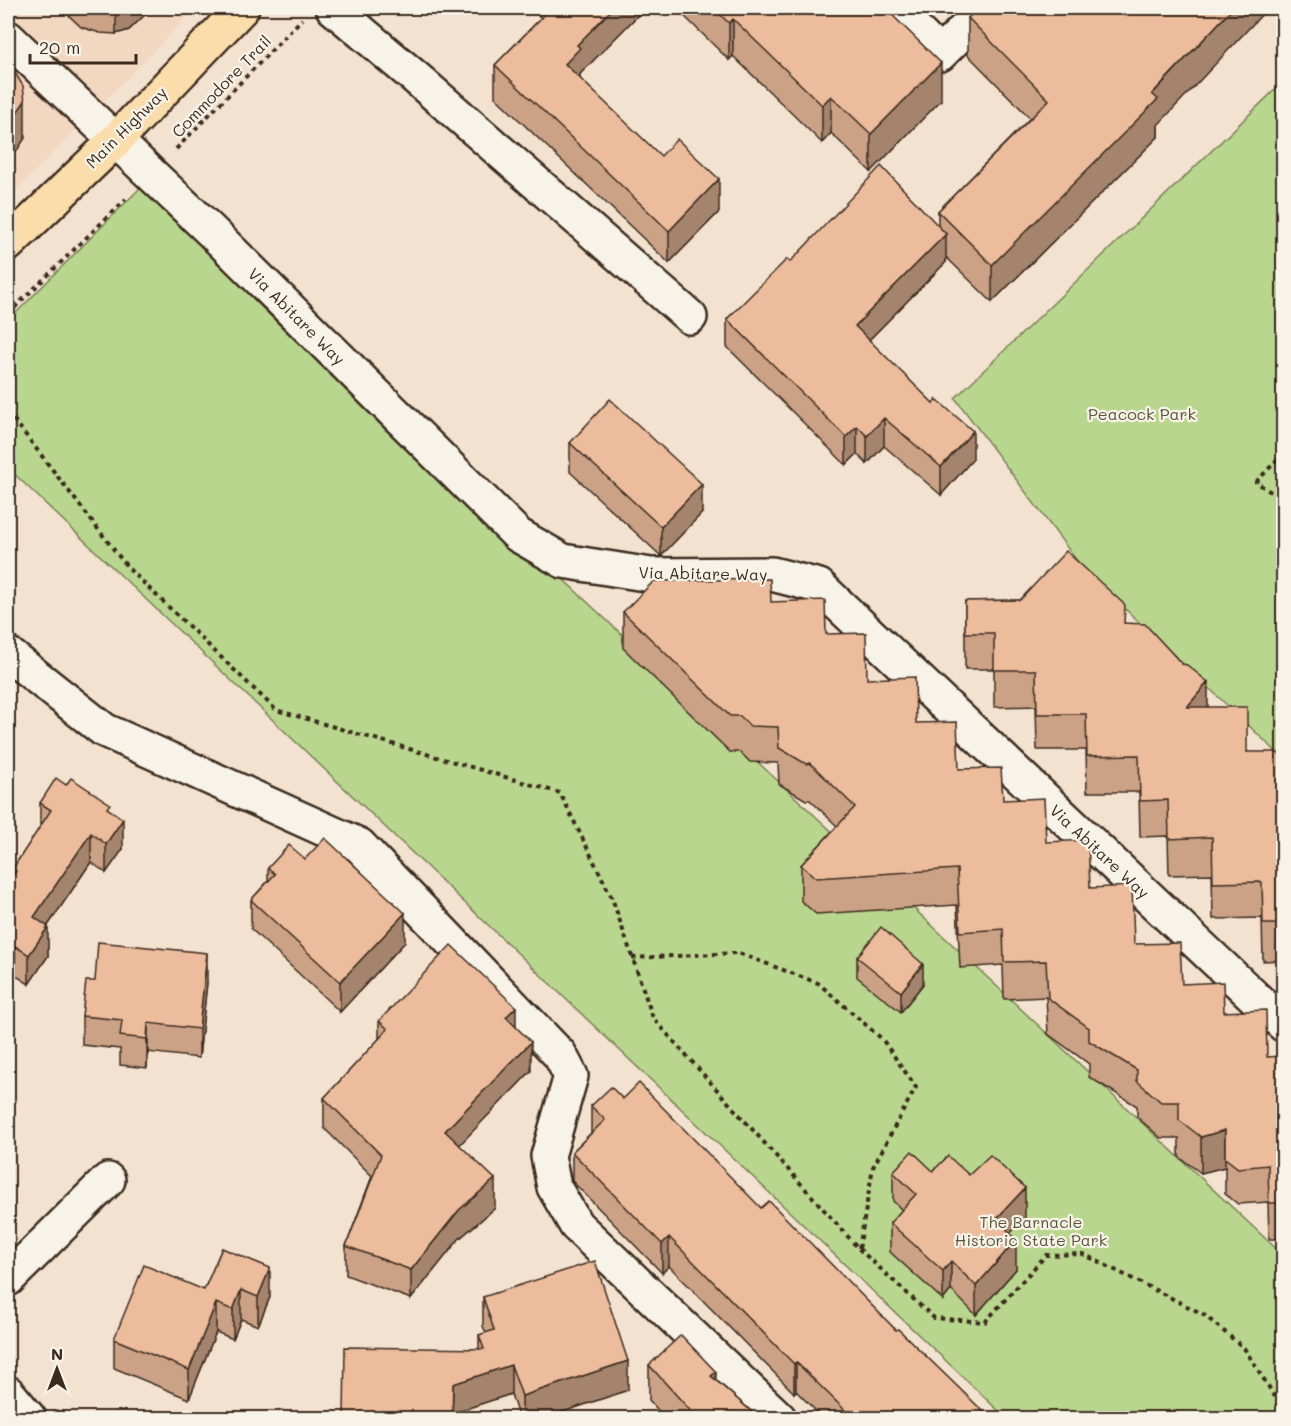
<svg xmlns="http://www.w3.org/2000/svg" width="1291" height="1426" viewBox="0 0 1291 1426" font-family="Mali,sans-serif">
	<rect width="100%" height="100%" fill="#f4e2d1"/>
	<filter id="ink" filterUnits="userSpaceOnUse"><feTurbulence type="fractalNoise" baseFrequency=".0167" numOctaves="2"/><feDisplacementMap in="SourceGraphic" scale="12" xChannelSelector="R" yChannelSelector="G"/><feConvolveMatrix kernelMatrix="1 2 1 2 8 2 1 2 1" color-interpolation-filters="sRGB"/></filter>
	<g filter="url(#ink)">
		<path fill="#f2d7c1" d="M8,8H196L8,199Z"/>
		<g fill="#b9d68e" stroke="#7a8056" stroke-width="1.5">
			<path d="M1283,82V758L1084,570L955,398Z"/>
			<path d="M143,185L1283,1255V1418H1006L8,468V321Z"/>
		</g>
		<g fill="none" stroke-linecap="round" stroke-linejoin="round">
			<defs>
				<g id="minor">
					<path d="M333,8L416,78L690,317"/>
					<path d="M893,8L940,54L986,8"/>
					<path d="M8,38L211,231L518,535L563,561L651,575L772,574L819,586L1284,1025"/>
					<path d="M8,654L104,730L359,845L560,1055L571,1076L548,1156L554,1187L576,1225L779,1418"/>
					<path d="M8,1279L108,1180"/>
					<path d="M8,1393L29,1418"/>
				</g>
				<path id="major" d="M8,244L115,141L242,8"/>
			</defs>
			<use href="#minor" stroke="#3b2a1e" stroke-width="38"/>
			<use href="#major" stroke="#3b2a1e" stroke-width="38"/>
			<g stroke="#3b2a1e" stroke-width="4" stroke-dasharray="4.5 4.5" stroke-linecap="butt">
				<path d="M176,149L302,19"/>
				<path d="M8,314L126,199"/>
				<path d="M8,412L128,568L276,710L560,793L612,898L653,1018L859,1249L934,1318L985,1322L1046,1255L1083,1254L1203,1314L1244,1348L1284,1411"/>
				<path d="M1284,453L1256,482L1284,501"/>
				<path d="M632,958L738,953L818,983L882,1039L916,1087L873,1167L859,1249"/>
			</g>
			<use href="#minor" stroke="#f7f3e8" stroke-width="33"/>
			<use href="#major" stroke="#faddab" stroke-width="33"/>
		</g>
		<g fill="#cba286" stroke="#3b2a1e" stroke-width="1.5">
			<path d="M61,8H152L129,30L116,34L100,33L81,27Z"/>
			<path d="M530,8H645L580,74V79L719,212L669,263L495,97V65L541,18Z"/>
			<path d="M679,8H885L941,100L871,172L831,133L822,143L733,56L729,60L679,11Z"/>
			<path d="M968,18L1158,125V137L992,302L946,257V262L869,340L973,459L941,495L884,446L867,464L857,454L846,465L727,347V319L790,262L938,225V211L1030,118L968,55Z"/>
			<path d="M570,443L702,513L661,556L570,472Z"/>
			<path d="M1020,600L1125,623L1208,707L1247,752L1284,758V960L1263,961L1262,918L1213,919L1212,874L1169,875L1168,836L1140,837L1139,792H1087L1086,750H1037L1036,706L994,707V669H965V601Z"/>
			<path d="M771,602L826,634L867,679L916,723L959,769L1003,800L1046,842L1090,888L1134,944L1182,984L1224,1012L1267,1057L1284,1056V1239H1269L1268,1202L1238,1204L1225,1194V1167L1201,1173L1179,1157V1138H1161L1137,1117V1106L1089,1077V1064L1048,1034L1046,997L1004,999L1003,965L960,968L957,905L816,914L801,901V865L837,826L810,800H806L779,784L778,763L750,762L740,752H730L623,648V612Z"/>
			<path d="M66,785L110,811L123,849L106,873L91,862L47,927L48,956L29,984L15,975L10,983L8,981V884L13,876V868L40,828V803Z"/>
			<path d="M305,859L405,942L340,1012L251,929V900L268,881V868Z"/>
			<path d="M857,957L923,984L901,1012L857,977Z"/>
			<path d="M95,981L207,982L199,1058L148,1052L147,1068L120,1065V1049L82,1045V1016Z"/>
			<path d="M379,1021L516,1027L531,1071L459,1145L495,1208L459,1239L411,1299L346,1275V1246L372,1176L324,1128V1098L379,1039Z"/>
			<path d="M623,1099L761,1208L896,1330L990,1419H824L796,1391L794,1393L669,1266L662,1273L572,1181V1152L591,1133V1106Z"/>
			<path d="M933,1171L969,1175L1025,1218L1010,1233L1016,1269L976,1315L951,1290L943,1300L890,1252V1223L902,1210L893,1201V1172Z"/>
			<path d="M222,1248L270,1297L258,1326L241,1319L233,1339L216,1332L189,1399L114,1368V1339L204,1290Z"/>
			<path d="M483,1297L628,1390L542,1419H519L511,1394L453,1413V1419H344L479,1349V1335L486,1333L483,1326Z"/>
			<path d="M649,1365L716,1380L760,1419H666L649,1400Z"/>
		</g>
		<g fill="#a5846d" stroke="#3b2a1e" stroke-width="1.5">
			<path d="M116,8H152L129,30L116,34Z"/>
			<path d="M613,8H645L580,74V80L565,64L577,45Z"/>
			<path d="M1233,8H1268L1158,125V137L992,302V265Z"/>
			<path d="M733,19V56L729,60V23Z"/>
			<path d="M941,63V100L871,172V134Z"/>
			<path d="M831,96V133L822,143V105Z"/>
			<path d="M25,101V138L18,149L8,157V120Z"/>
			<path d="M719,179V212L669,263V231Z"/>
			<path d="M946,234V262L855,354V326Z"/>
			<path d="M884,418V446L867,464V436Z"/>
			<path d="M857,426V454L846,465V437Z"/>
			<path d="M973,431V459L941,495V467Z"/>
			<path d="M702,484V513L661,556V527Z"/>
			<path d="M1208,682V718L1187,707Z"/>
			<path d="M123,819V849L106,873V844Z"/>
			<path d="M91,833V862L34,946V917Z"/>
			<path d="M405,913V942L340,1012V982Z"/>
			<path d="M48,927V956L29,984V955Z"/>
			<path d="M15,946V975L10,983V953Z"/>
			<path d="M207,953V982L199,1058V1029Z"/>
			<path d="M923,964V984L901,1012V992Z"/>
			<path d="M516,1007V1036L506,1017Z"/>
			<path d="M148,1023V1052L147,1068V1039Z"/>
			<path d="M531,1042V1071L445,1160V1131Z"/>
			<path d="M1225,1130V1167L1201,1173V1137Z"/>
			<path d="M495,1179V1208L459,1239L411,1299V1270L459,1210Z"/>
			<path d="M1025,1188V1218L997,1247V1218Z"/>
			<path d="M669,1237V1266L662,1273V1244Z"/>
			<path d="M1016,1240V1269L976,1315V1286Z"/>
			<path d="M951,1261V1290L943,1300V1271Z"/>
			<path d="M270,1268V1297L258,1326V1297Z"/>
			<path d="M241,1290V1319L233,1339V1310Z"/>
			<path d="M216,1303V1332L189,1399V1370Z"/>
			<path d="M628,1361V1390L542,1419H522V1396Z"/>
			<path d="M796,1362V1391L794,1393V1364Z"/>
			<path d="M511,1365V1394L453,1413L452,1419L453,1384Z"/>
			<path d="M716,1372V1407L711,1376Z"/>
		</g>
		<g fill="#ecbc9c" stroke="#3b2a1e" stroke-width="1.5">
			<path d="M551,8H613L577,45L580,48L565,64L661,156L677,139L719,179L669,231L495,65Z"/>
			<path d="M713,8H885L941,63L871,134L831,96L822,105L733,19L729,23Z"/>
			<path d="M978,8H1233L1152,94L1158,99L992,265L938,211L1049,100L968,18Z"/>
			<path d="M8,65L14,71L23,86L25,101L18,111L8,120Z"/>
			<path d="M881,166L946,234L855,326L933,403L936,399L973,431L941,467L884,418L867,436L857,426L846,437L727,319L787,259L790,262Z"/>
			<path d="M610,399L702,484L661,527L570,443Z"/>
			<path d="M1066,551L1125,605L1124,623L1145,624L1182,664L1187,665L1208,682L1187,707H1247V752H1276L1284,758V924H1263L1262,882L1213,883L1212,837L1169,839L1168,800L1140,801L1139,755L1087,756L1086,714H1037L1036,670H994V633H965V601L1020,600Z"/>
			<path d="M770,579L771,602L825,600L826,634L866,633L867,679L915,677L916,723L957,722L959,769L1001,768L1003,800L1044,798L1046,842L1088,840L1090,888L1132,886L1134,944L1180,943L1182,984L1223,982L1224,1012L1266,1010L1267,1057L1284,1056V1203H1269L1268,1165L1238,1168L1225,1158V1130L1201,1137L1179,1120V1102H1161L1137,1081V1070L1089,1041V1028L1048,998L1046,961L1004,962L1003,929L960,932L957,869L816,878L801,865L855,807L810,763L806,764L779,748L778,727L750,726L740,716H730L623,612L654,581Z"/>
			<path d="M56,778L66,785L71,778L110,804L107,808L123,819L106,844L91,833L34,917L48,927L29,955L15,946L10,953L8,952V884L16,871L13,868L51,810L40,803Z"/>
			<path d="M325,838L405,913L340,982L251,900L275,874L268,868L289,845L305,859Z"/>
			<path d="M881,927L923,964L901,992L857,957Z"/>
			<path d="M98,942L207,953L199,1029L148,1023L147,1039L120,1036L122,1020L82,1016L86,981H95Z"/>
			<path d="M451,945L516,1007L506,1017L531,1042L445,1131L495,1179L459,1210L411,1270L346,1246L381,1155L324,1098L388,1029L379,1021Z"/>
			<path d="M639,1083L761,1208L769,1201L896,1330L898,1329L990,1418L854,1419L796,1362L794,1364L669,1237L662,1244L572,1152L605,1120L591,1106L611,1087L623,1099Z"/>
			<path d="M912,1151L933,1171L948,1156L969,1175L990,1155L1025,1188L997,1218L1016,1240L976,1286L951,1261L943,1271L890,1223L916,1194L893,1172Z"/>
			<path d="M222,1248L270,1268L258,1297L241,1290L233,1310L216,1303L189,1370L114,1339L144,1265L204,1290Z"/>
			<path d="M595,1261L628,1361L522,1396L511,1365L453,1384L452,1419H344L345,1347L484,1349L479,1335L494,1330L483,1297Z"/>
			<path d="M681,1335L716,1372L711,1376L760,1419H698L649,1365Z"/>
		</g>
	</g>
	<g text-anchor="middle" dominant-baseline="central" stroke-width="4.5" stroke-linejoin="round" paint-order="stroke">
		<g font-size="16" fill="#3b2a1e" stroke="#f7f3e8">
			<text transform="translate(221 86) rotate(-46)">Commodore Trail</text>
			<text transform="translate(126 127) rotate(-45)">Main Highway</text>
			<text transform="translate(297 316) rotate(45)">Via Abitare Way</text>
			<text transform="translate(703 573) rotate(1)">Via Abitare Way</text>
			<text transform="translate(1100 851) rotate(43)">Via Abitare Way</text>
		</g>
		<g font-size="16" fill="#5a553a" stroke="#f7f3e8">
			<text x="1142" y="413">Peacock Park</text>
			<text x="1031" y="1221">The Barnacle<tspan x="1031" dy="18">Historic State Park</tspan></text>
		</g>
	</g>
	<rect width="1291" height="1426" fill="none" stroke="#f7f3e8" stroke-width="30"/>
	<rect x="15" y="15" width="1261" height="1396" fill="none" stroke="#3b2a1e" stroke-width="2" filter="url(#ink)"/>
	<g transform="translate(57 1369)" stroke="#f7f3e8" stroke-width="4.5" paint-order="stroke">
	<path d="M0-4.5L10 22L0 15L-10 22Z" fill="#3b2a1e"/>
	<text y="-9" font-size="16" font-weight="bold" text-anchor="middle" fill="#3b2a1e">N</text>
	</g>
	<path d="M30 54v9h106v-9" fill="none" stroke="#3b2a1e" stroke-width="3"/>
	<text x="39" y="54" font-size="18" fill="#3b2a1e" stroke="#f7f3e8" stroke-width="4.5" paint-order="stroke">20 m</text>
</svg>
